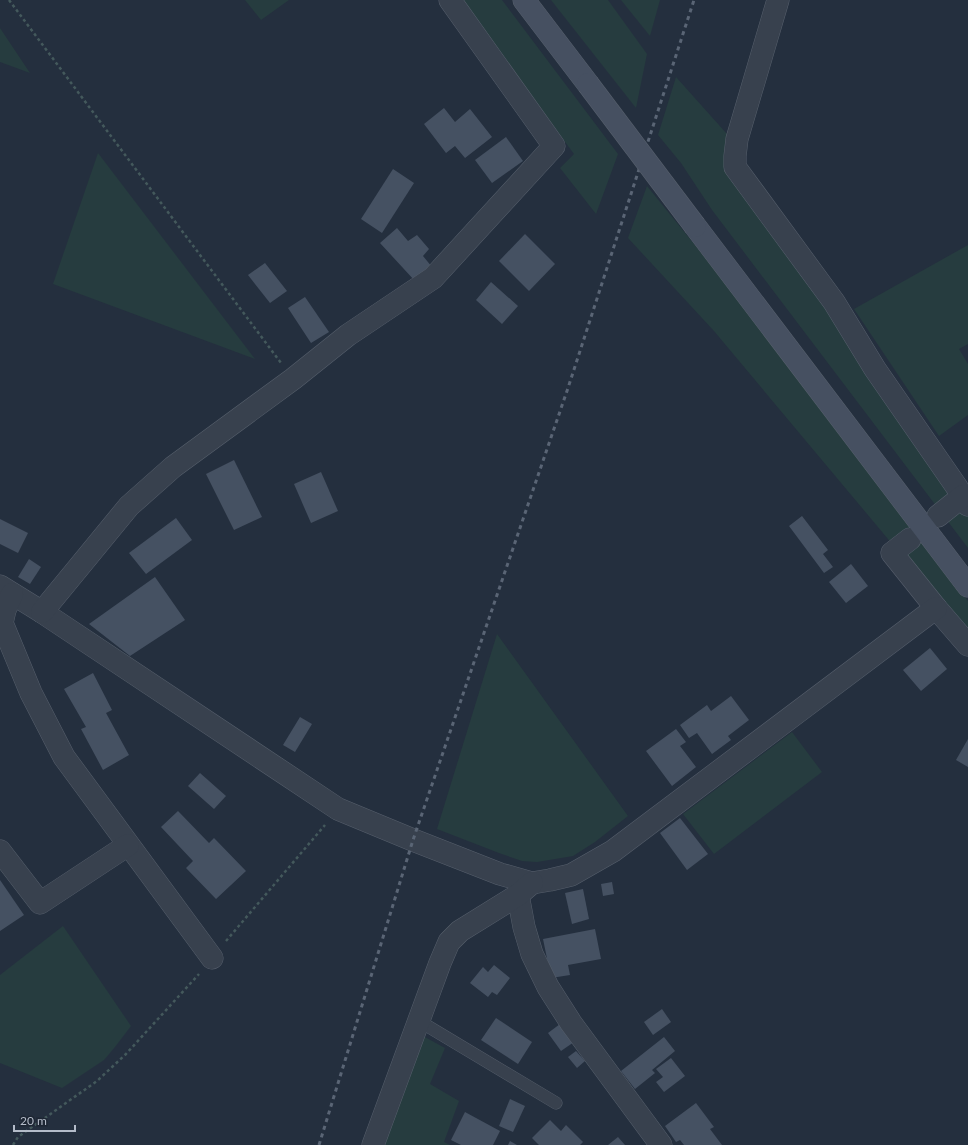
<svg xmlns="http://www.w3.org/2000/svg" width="968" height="1145" viewBox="0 0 968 1145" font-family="Lato,sans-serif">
	<rect width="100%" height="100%" fill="#242f3e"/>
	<g fill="#263c3f">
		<path d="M245,0H289L261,20Z"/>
		<path d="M460,0H502L618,154L596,214L560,168L574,154Z"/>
		<path d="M551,0H608L647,54L636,108Z"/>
		<path d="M621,0H660L650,36Z"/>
		<path d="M0,28L30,73L0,62Z"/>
		<path d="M676,77L727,134L949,486L968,517V548L712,210L681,163L658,135Z"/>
		<path d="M98,153L255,359L53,284Z"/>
		<path d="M647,186L734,293L913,530L893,545L714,331L628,238Z"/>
		<path d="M968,245V344L959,349L968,364V415L939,436L854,309Z"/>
		<path d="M921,538L968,601V633L901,555Z"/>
		<path d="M497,634L628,816L595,842L573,856L537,862L522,861L499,853L437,829Z"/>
		<path d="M792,732L822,772L714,854L683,814Z"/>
		<path d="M63,926L131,1026L115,1047L104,1060L62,1088L0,1063V975Z"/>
		<path d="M423,1036L445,1048L430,1084L459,1101L444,1142L450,1145H384Z"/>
	</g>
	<g fill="#455162">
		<path d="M444,108L455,122L470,109L492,137L465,158L455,146L446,153L424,124Z"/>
		<path d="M506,137L523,161L492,183L475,160Z"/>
		<path d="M393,169L414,183L382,233L361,219Z"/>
		<path d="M397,228L408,241L417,235L429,249L423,256L432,267L415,281L380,243Z"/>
		<path d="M525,234L555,264L529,291L499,261Z"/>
		<path d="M265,263L287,291L270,303L248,275Z"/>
		<path d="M491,282L518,306L502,324L476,300Z"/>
		<path d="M305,297L329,332L311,343L288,308Z"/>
		<path d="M234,460L262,517L234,530L206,474Z"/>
		<path d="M321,472L338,511L311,523L294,484Z"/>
		<path d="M802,516L828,550L823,554L833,567L824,573L789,526Z"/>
		<path d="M176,518L192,540L146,574L129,553Z"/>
		<path d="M0,519L28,533L18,553L0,544Z"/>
		<path d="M29,559L41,567L30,584L18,577Z"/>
		<path d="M851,564L868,586L846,603L829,582Z"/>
		<path d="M155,577L185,620L130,656L89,624Z"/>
		<path d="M930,648L947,669L921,691L903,670Z"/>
		<path d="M93,673L112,710L106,713L129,755L103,770L81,729L86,727L64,689Z"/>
		<path d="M731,696L749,720L728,736L731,740L712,754L697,733L689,738L680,725L707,705L711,711Z"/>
		<path d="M300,717L312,724L295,752L283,745Z"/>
		<path d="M676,729L686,742L680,746L696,767L672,786L646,751Z"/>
		<path d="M968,739V767L956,760Z"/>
		<path d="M200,773L226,796L214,809L188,786Z"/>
		<path d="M178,811L209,843L214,838L246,871L216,899L186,868L193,861L161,827Z"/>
		<path d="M680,818L708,854L687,870L660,833Z"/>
		<path d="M0,880L24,915L0,931Z"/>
		<path d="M612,882L614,894L603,896L601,884Z"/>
		<path d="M583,889L589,919L572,924L565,893Z"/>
		<path d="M595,929L601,959L568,965L570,975L551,978L543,939Z"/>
		<path d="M494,965L510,978L497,995L492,992L488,997L470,983L483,967L488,972Z"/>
		<path d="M662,1009L671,1022L653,1035L644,1022Z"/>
		<path d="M496,1018L532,1042L518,1064L481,1040Z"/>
		<path d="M560,1024L574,1042L561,1051L548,1033Z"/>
		<path d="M664,1037L675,1051L652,1070L655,1073L635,1089L621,1071Z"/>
		<path d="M576,1051L585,1061L577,1068L568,1057Z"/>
		<path d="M671,1058L685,1076L664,1092L656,1082L663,1077L656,1069Z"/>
		<path d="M510,1099L525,1106L513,1132L499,1126Z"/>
		<path d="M696,1103L714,1127L710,1129L722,1145H684L680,1140L676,1142L665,1126Z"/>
		<path d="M465,1112L500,1131L493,1145H461L451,1140Z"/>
		<path d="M550,1120L561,1131L566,1125L583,1142L580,1145H539L532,1138Z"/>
		<path d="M618,1137L625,1145H608Z"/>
		<path d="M510,1141L517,1145H508Z"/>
	</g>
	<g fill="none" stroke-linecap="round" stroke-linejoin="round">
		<defs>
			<path id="lane" d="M419,1021L556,1103"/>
			<g id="street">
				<path d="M778,0L737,139L735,156V167L834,302L875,369L956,486L968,505"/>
				<path d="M938,516L963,496"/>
				<path d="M910,539L892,553L936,608L968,645"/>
				<path d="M0,586L42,612L338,809L413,840L500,874L532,883L550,880L571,875L613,851L936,608"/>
				<path d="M12,594L5,610L2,623L31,693L64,757L212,958"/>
				<path d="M42,612L129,506L173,467L293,379L348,335L433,278L554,146L450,0"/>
				<path d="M0,851L40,903L128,845"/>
				<path d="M518,895L524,927L532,954L548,987L571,1023L661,1145"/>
				<path d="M373,1145L440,963L449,942L460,931L518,895L532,883"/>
			</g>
			<g id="secondary">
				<path d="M524,0L588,84"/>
				<path d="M695,226L968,586"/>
			</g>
		</defs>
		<use href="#lane" stroke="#565f6c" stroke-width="13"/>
		<use href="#street" stroke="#565f6c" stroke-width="23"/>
		<use href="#secondary" stroke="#565f6c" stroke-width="23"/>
		<g stroke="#44595c" stroke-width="2.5" stroke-dasharray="3 3" stroke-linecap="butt">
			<path d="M9,0L281,363"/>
			<path d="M226,941L325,825"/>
			<path d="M13,1145L18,1137L97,1081L126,1054L199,974"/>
		</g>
		<use href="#lane" stroke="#38414e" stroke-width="12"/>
		<use href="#street" stroke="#38414e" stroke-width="22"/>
		<use href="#secondary" stroke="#465061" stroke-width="22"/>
		<path stroke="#5a6575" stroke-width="3" stroke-dasharray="4 4" stroke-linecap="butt" d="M319,1145L413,840L568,388L694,0"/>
		<defs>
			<path id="secondary-bridge" d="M588,84L695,226"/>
		</defs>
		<use href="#secondary-bridge" stroke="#565f6c" stroke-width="23" stroke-linecap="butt"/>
		<use href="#secondary-bridge" stroke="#465061" stroke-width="22"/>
	</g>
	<path d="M14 1125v6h61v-6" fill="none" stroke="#b4bcc9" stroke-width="2"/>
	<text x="20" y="1125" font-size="12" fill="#b4bcc9" stroke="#1d2633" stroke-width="3" paint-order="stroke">20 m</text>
</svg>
